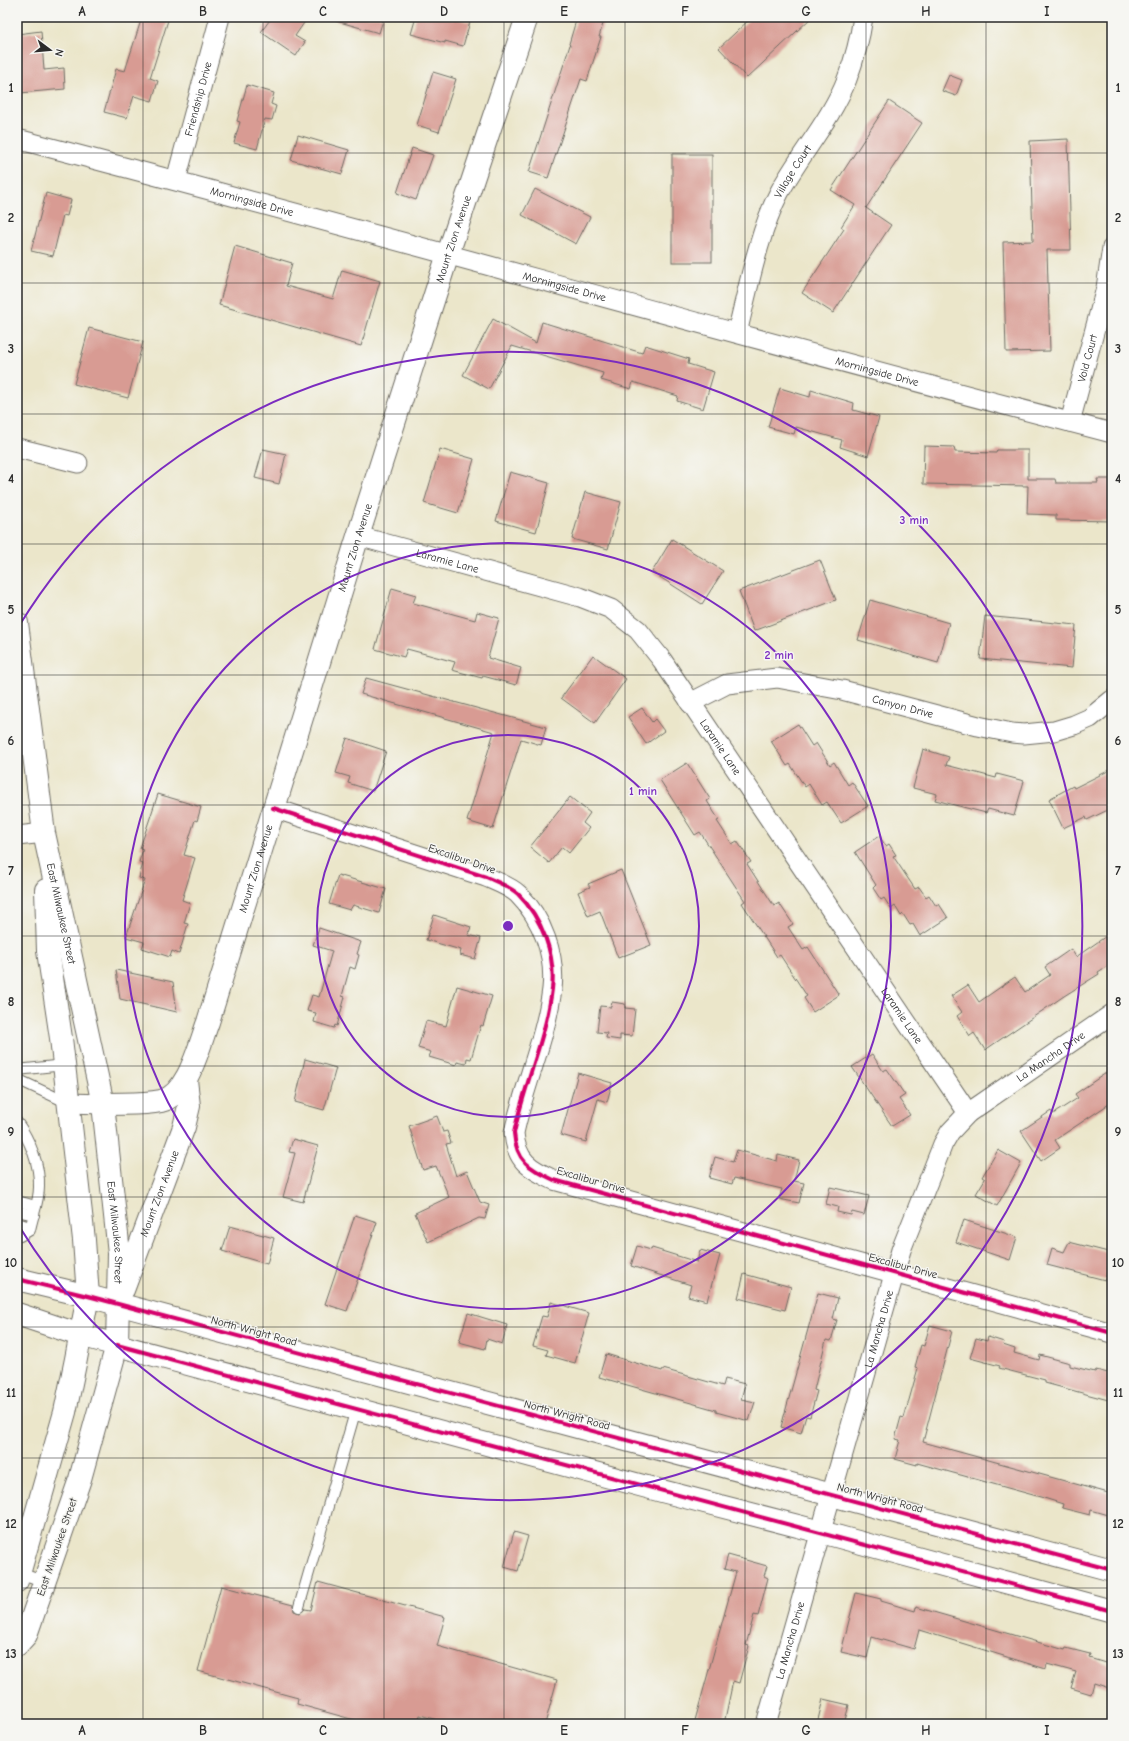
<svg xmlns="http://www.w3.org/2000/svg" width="1129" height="1741" viewBox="0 0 1129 1741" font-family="'Comic Neue',sans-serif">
	<rect width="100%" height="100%" fill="#f6f6f2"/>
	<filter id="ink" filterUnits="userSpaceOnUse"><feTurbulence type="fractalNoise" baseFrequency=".025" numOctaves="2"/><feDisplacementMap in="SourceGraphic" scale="8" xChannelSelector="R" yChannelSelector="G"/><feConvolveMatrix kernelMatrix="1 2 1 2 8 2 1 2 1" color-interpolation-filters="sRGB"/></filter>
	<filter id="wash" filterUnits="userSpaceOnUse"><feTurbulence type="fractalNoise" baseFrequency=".012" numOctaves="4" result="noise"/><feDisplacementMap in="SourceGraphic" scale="16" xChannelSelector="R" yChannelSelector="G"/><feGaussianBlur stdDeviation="0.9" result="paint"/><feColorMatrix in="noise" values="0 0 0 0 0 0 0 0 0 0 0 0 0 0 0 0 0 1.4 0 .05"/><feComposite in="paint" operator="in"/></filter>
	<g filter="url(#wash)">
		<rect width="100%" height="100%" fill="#ebe6ca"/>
		<g id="blocks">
			<g fill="#d89b93">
				<path d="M142,17H169L150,78L158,81L152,101L134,96L127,118L104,112L116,69L125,71Z"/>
				<path d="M272,17H308L295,36L305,42L296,56L261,32Z"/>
				<path d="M337,17H384L379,33L336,21Z"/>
				<path d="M416,17H441L453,20L454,18L470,22L463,46L445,41V43L411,34Z"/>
				<path d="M577,17H605L599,37H601L587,81L581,79L548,178L529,172L570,45L569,44Z"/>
				<path d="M752,17H812L747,78L719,48Z"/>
				<path d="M41,31L44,70L64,68L65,89L20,93L17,34Z"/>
				<path d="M433,72L456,79L439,132L417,125Z"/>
				<path d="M949,75L962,80L956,96L942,91Z"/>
				<path d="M247,85L274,93L271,104L276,106L272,120L265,119L257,149L234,143L240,122L237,121Z"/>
				<path d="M889,101L922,123L866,208L891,225L833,313L802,293L844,229L841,227L855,205L831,190Z"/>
				<path d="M298,135L349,150L342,174L291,160Z"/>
				<path d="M1068,139L1071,250H1047L1050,351L1006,352L1003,242L1033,241L1030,141Z"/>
				<path d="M412,148L433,155L422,186H421L416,200L397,193Z"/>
				<rect x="672" y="154" width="40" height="108"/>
				<path d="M535,189L590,217L576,244L522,215Z"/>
				<path d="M46,193L71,200L67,216L63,215L53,256L31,251Z"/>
				<path d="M235,246L292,263L286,286L333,299L342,270L380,281L361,346L219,305Z"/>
				<path d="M493,319L536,343L542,322L642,353L645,345L689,359L688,364L714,372L703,409L677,401L678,396L633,382L631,389L601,380L603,373L512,346L489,389L463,375Z"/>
				<path d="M89,328L143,342L128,398L74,384Z"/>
				<path d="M780,388L810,397L811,390L854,403L853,410L879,417L868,456L840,447L842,440L796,427L794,434L768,427Z"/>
				<path d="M924,446L954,447L955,452L996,453L997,450H1028V479H1055L1056,483H1098L1097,479H1112V521L1056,520V515L1027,514L1028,486L923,484Z"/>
				<path d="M263,449L286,454L279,484L255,478Z"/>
				<path d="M440,449L474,459L458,513L424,503Z"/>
				<path d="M510,472L549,483L536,532L496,521Z"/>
				<path d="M585,492L621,502L608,549L572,539Z"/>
				<path d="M672,539L723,571L702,604L652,572Z"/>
				<path d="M820,560L836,600L754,631L739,591Z"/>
				<path d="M392,588L416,595L413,603L475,620L477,612L499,618L488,658L521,668L516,685L483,676L482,678L452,670L455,662L407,649L404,657L375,649Z"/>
				<path d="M870,600L949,623L938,663L858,640Z"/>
				<path d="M985,616L1076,625L1072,668L980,659Z"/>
				<path d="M593,655L626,679L595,723L561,698Z"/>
				<path d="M366,678L546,727L541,745L521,739L493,829L467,821L494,732L361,694Z"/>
				<path d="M642,708L652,722L655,719L664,731L646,744L628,717Z"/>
				<path d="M798,724L812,746L816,743L830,765L834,762L848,785L852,782L868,806L841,823L827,802L822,805L809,784L805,787L790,764L787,766L771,741Z"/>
				<path d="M347,738L386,751L373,791L348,783L350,777L336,773Z"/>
				<path d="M923,749L949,757L946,765L996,778L997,774L1024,781L1014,816L988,809L986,813L935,800L937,794L913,788Z"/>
				<path d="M687,763L710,799L707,801L719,820L717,821L732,844L737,841L751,862L747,864L774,906L779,903L793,924L788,927L803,950L808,947L839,995L813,1012L804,998L807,996L780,955L777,957L742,903L745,901L700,832L695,835L660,780Z"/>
				<path d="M1112,769V808L1087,820L1086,817L1063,828L1049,799L1073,786L1074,788Z"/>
				<path d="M158,794L201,807L197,821L195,820L184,855L195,858L182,900L190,903L184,923L188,924L179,954L172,951L170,957L142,948L144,942L126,937L145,880L139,878L143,863L139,862L143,849L140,848Z"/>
				<path d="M570,797L590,813L583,823L589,828L569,853L562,847L549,863L530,847Z"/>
				<path d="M879,836L886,846L889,844L896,855L893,856L915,889L919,887L926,897L929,895L936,906L939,904L948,918L920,936L913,924L910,925L903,914L901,916L895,906L891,909L884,898L881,900L873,888L876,885L855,852Z"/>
				<path d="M621,870L651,945L618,958L600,911L588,916L578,892L590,887L588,884Z"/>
				<path d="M338,875L386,889L379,913L353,905L350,910L329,904Z"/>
				<path d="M434,915L471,927L468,935L481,938L475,959L460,955L461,950L426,940Z"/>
				<path d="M319,928L361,942L357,954L359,955L355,969L350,967L342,996L345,997L337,1026L335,1025L334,1028L314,1022L316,1013L307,1011L312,995L319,997L332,951L313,945Z"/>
				<path d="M1112,932V963L1098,972L1099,974L1064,996L985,1050L974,1033L970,1036L957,1016L962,1012L951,996L968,985L979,1002L1015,977L1025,992L1050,975L1045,967L1071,949L1076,957Z"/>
				<path d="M116,970L173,982L177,1012L120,999Z"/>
				<path d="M457,986L492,996L483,1026L481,1025L471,1059L467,1058L466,1064L457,1062L456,1065L429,1057L431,1052L418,1048L426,1021L446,1026Z"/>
				<path d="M612,1002L625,1004V1008L635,1009L632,1036L620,1035V1040L606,1038L607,1033L597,1032L600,1006L611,1007Z"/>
				<path d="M872,1054L883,1071L887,1069L905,1095L899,1099L910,1115L892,1126L852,1067Z"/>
				<path d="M305,1059L336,1068L324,1110L295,1102Z"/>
				<path d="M1112,1069V1102L1055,1140L1060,1148L1041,1161L1021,1131L1051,1111L1053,1114L1078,1098L1075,1094Z"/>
				<path d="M578,1073L612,1083L607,1102L598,1099L586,1142L561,1135Z"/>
				<path d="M437,1116L443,1132L447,1131L451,1143L446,1144L456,1176L467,1171L480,1202L489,1205L485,1219L479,1218L428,1242L415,1213L449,1197L436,1166L423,1170L409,1126Z"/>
				<path d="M293,1139L318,1146L303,1202L283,1197L295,1153L289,1152Z"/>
				<path d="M737,1150L777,1161L778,1155L799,1160L794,1181L804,1183L799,1203L779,1199L782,1189L734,1178L732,1184L709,1178L715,1157L733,1162Z"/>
				<path d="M998,1150L1021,1163L997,1206L976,1194L985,1179L982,1177Z"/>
				<path d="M830,1187L869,1196L864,1215L852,1212L851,1215L837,1212L838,1207L826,1204Z"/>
				<path d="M355,1215L377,1222L347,1311L325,1304Z"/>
				<path d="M964,1220L1017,1237L1010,1260L956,1242Z"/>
				<path d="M230,1226L274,1238L267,1264L222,1251Z"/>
				<path d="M1069,1242L1112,1253L1105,1280L1047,1265L1052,1248L1064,1252Z"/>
				<path d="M637,1246L651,1250L652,1248L697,1262L700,1250L720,1255L707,1301L688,1296L691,1285L631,1266Z"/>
				<path d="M744,1274L791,1287L785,1310L738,1298Z"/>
				<path d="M818,1293L838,1298L833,1319L837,1320L831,1341L826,1340L814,1390L817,1391L810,1417L806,1416L801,1433L781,1427Z"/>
				<path d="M551,1302L589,1313L575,1363L546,1355L548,1350L533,1346L542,1316L547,1317Z"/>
				<path d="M468,1313L507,1325L502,1344L487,1339L485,1349L459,1342Z"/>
				<path d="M930,1325L952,1331L923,1442L1112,1494V1516L1091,1510L1090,1515L1062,1508L1063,1504L1044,1498L917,1463V1465L895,1459L900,1440L895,1439L901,1417L904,1418L918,1368L915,1367L921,1345L924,1346Z"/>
				<path d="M988,1337L1004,1342L1003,1345L1015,1349L1014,1353L1039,1360L1040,1355L1070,1363V1366L1095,1372L1096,1370L1112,1374V1401L1045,1383V1380L999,1368L1000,1366L970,1358L976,1338L987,1341Z"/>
				<path d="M606,1354L662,1371L663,1369L723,1386L725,1379L745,1384L741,1399L755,1402L749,1421L716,1412V1410L599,1377Z"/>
				<path d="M514,1532L528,1536L518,1571L504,1567Z"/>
				<path d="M728,1555L767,1566L764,1576L768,1578L758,1616L754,1615L746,1645L749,1646L739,1683L733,1681L724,1724H694L736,1572L724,1569Z"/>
				<path d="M318,1582L445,1617L437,1646L557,1680L545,1724H451L420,1715L417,1724H369L297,1704L298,1698L198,1671L221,1586L293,1605L294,1611L300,1613L305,1609L311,1610Z"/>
				<path d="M856,1593L881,1599V1601L915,1611L916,1607L1065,1650L1066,1648L1090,1654L1089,1658L1112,1665V1689L1094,1683L1091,1694L1071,1688L1076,1672L1047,1664L1046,1669L919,1630L914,1649L872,1637L867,1658L841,1652Z"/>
				<path d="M823,1699L849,1705L844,1724H817Z"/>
			</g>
		</g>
	</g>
	<g filter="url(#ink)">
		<use href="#blocks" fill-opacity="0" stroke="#6e6c63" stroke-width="1"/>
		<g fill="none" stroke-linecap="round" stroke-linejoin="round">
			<defs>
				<g id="lane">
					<path d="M17,1070L64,1065"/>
					<path d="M17,1079L68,1103"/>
					<path d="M17,1122C30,1140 40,1165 39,1187C39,1201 33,1215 30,1230L20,1236L17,1235"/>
					<path d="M17,1201L36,1206"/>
					<path d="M17,1211L34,1215"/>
					<path d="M17,1223L30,1227"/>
					<path d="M17,1572L45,1582"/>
					<path d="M299,1607L356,1409"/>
				</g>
				<g id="street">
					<path id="s1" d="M17,139C383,234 746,339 1112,433"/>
					<path id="s2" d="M176,180L220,17"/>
					<path id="s3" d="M737,333C748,289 759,232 779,193C800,154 831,120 847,79C855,58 860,38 863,17"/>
					<path id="s4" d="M1070,422L1106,288L1112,248"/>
					<path d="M17,448L78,463"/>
					<path id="s5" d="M358,536L580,597L611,609L638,630L662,660L968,1113"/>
					<path id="s6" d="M690,703L727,684L777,678L842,690L978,726L1012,733L1024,734L1054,731L1074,725L1090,718L1112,700"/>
					<path d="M273,808L486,877C497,882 509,886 518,894C542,918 556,955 552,989C546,1038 524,1085 514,1133C516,1161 530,1169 554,1180L1112,1333"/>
					<path d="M17,836L44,833"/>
					<path d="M68,1103L103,1104"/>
					<path id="s7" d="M766,1724L901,1250L943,1144L950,1132L968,1113L1112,1014"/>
				</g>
				<g id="secondary">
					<path id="s8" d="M17,623L44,833L103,1104L119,1253L117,1345L80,1479L26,1635L17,1645"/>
					<path id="s9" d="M103,1104C122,1103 142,1105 161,1101C188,1095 199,1046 208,1022L358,536L448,254L527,17"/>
					<path d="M17,1279L88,1296L1112,1570"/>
					<path id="s10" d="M123,1290L184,1127L189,1106L186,1080"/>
					<path d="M17,1314L80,1335L662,1491L821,1532L1112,1611"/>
					<path d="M17,1581L65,1412L76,1359L88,1296L84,1240L61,1038L48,951L46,890"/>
				</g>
			</defs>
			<use href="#lane" stroke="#6e6c63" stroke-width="12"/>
			<use href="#street" stroke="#6e6c63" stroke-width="21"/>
			<use href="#secondary" stroke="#6e6c63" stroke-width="24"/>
			<use href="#lane" stroke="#fff" stroke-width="10"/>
			<use href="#street" stroke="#fff" stroke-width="19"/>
			<use href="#secondary" stroke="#fff" stroke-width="22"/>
			<defs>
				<g id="cycleway">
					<path d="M273,808L486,877C497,882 509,886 518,894C542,918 556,955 552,989C546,1038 524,1085 514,1133C516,1161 530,1169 554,1180L1112,1333"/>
					<path d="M17,1279L88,1296L1112,1570"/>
					<path d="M117,1345L1112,1611"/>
				</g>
			</defs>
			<use href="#cycleway" stroke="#f6f6f2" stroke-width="6"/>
			<use href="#cycleway" stroke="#d6006c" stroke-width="4"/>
		</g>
	</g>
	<path fill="none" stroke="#2b2b2b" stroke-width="1" stroke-opacity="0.55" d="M143,17V1724M263,17V1724M384,17V1724M504,17V1724M625,17V1724M745,17V1724M866,17V1724M986,17V1724M17,153H1112M17,283H1112M17,414H1112M17,544H1112M17,675H1112M17,805H1112M17,936H1112M17,1066H1112M17,1197H1112M17,1327H1112M17,1458H1112M17,1588H1112"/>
	<g fill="none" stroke="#7b2cbf" stroke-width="2">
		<circle cx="508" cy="926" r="191"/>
		<circle cx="508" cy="926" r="383"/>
		<path d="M19 626A574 574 0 1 1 19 1226"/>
	</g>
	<g text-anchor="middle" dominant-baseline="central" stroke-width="3" stroke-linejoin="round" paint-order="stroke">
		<g font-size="11" fill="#2b2b2b" stroke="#f6f6f2">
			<text stroke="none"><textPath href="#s2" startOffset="84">Friendship Drive</textPath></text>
			<text stroke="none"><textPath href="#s3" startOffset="172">Village Court</textPath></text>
			<text stroke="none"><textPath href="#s1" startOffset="243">Morningside Drive</textPath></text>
			<text stroke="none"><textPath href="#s9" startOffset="974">Mount Zion Avenue</textPath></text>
			<text stroke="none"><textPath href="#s1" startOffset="567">Morningside Drive</textPath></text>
			<text stroke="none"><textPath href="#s4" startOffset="66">Vold Court</textPath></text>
			<text stroke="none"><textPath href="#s1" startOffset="891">Morningside Drive</textPath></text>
			<text stroke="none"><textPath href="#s9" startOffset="650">Mount Zion Avenue</textPath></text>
			<text stroke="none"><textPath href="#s5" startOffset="93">Laramie Lane</textPath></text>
			<text stroke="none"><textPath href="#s6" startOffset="221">Canyon Drive</textPath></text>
			<text stroke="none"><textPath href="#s5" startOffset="441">Laramie Lane</textPath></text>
			<text transform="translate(462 859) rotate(19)">Excalibur Drive</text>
			<text stroke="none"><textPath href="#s9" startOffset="314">Mount Zion Avenue</textPath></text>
			<text stroke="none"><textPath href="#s8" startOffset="294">East Milwaukee Street</textPath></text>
			<text stroke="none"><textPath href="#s5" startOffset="765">Laramie Lane</textPath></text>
			<text stroke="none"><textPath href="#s7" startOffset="747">La Mancha Drive</textPath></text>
			<text transform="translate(591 1180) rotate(16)">Excalibur Drive</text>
			<text stroke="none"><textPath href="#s10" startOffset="103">Mount Zion Avenue</textPath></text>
			<text stroke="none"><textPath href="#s8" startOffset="618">East Milwaukee Street</textPath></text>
			<text transform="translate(903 1266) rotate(15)">Excalibur Drive</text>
			<text stroke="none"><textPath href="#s7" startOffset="411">La Mancha Drive</textPath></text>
			<text transform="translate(254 1331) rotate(15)">North Wright Road</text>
			<text transform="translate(567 1415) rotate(15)">North Wright Road</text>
			<text transform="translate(880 1498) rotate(15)">North Wright Road</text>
			<text transform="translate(57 1547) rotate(-71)">East Milwaukee Street</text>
			<text stroke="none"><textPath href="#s7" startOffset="87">La Mancha Drive</textPath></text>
		</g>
	</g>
	<circle cx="508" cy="926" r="6" fill="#7b2cbf" stroke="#f6f6f2" stroke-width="2"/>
	<g font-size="12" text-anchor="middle" font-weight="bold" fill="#7b2cbf" stroke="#f6f6f2" stroke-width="3" stroke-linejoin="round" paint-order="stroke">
		<text x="914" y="524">3 min</text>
		<text x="779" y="659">2 min</text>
		<text x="643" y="795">1 min</text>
	</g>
	<rect width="1129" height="1741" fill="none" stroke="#f6f6f2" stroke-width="44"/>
	<g transform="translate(50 50) rotate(106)" stroke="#f6f6f2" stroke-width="3" paint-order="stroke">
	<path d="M0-3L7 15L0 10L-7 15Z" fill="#2b2b2b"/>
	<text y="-6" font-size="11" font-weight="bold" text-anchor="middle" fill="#2b2b2b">N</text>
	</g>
	<rect x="22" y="22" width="1085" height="1697" fill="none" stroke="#2b2b2b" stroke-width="1.5"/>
	<g font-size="13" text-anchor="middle" font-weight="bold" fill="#2b2b2b">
		<text x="82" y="16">A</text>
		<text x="203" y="16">B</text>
		<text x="323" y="16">C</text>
		<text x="444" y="16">D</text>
		<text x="564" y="16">E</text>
		<text x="685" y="16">F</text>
		<text x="806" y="16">G</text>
		<text x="926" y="16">H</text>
		<text x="1047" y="16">I</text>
		<text x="11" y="92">1</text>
		<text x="1118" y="92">1</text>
		<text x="11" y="222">2</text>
		<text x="1118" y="222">2</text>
		<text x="11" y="353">3</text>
		<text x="1118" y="353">3</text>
		<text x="11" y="483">4</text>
		<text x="1118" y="483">4</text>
		<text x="11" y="614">5</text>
		<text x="1118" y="614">5</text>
		<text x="11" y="745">6</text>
		<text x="1118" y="745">6</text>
		<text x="11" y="875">7</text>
		<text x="1118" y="875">7</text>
		<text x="11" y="1006">8</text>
		<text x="1118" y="1006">8</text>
		<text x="11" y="1136">9</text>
		<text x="1118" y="1136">9</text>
		<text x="11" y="1267">10</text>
		<text x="1118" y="1267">10</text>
		<text x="11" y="1397">11</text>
		<text x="1118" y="1397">11</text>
		<text x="11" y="1528">12</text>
		<text x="1118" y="1528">12</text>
		<text x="11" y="1658">13</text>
		<text x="1118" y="1658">13</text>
		<text x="82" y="1735">A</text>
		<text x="203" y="1735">B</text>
		<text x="323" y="1735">C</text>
		<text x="444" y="1735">D</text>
		<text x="564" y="1735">E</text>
		<text x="685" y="1735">F</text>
		<text x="806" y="1735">G</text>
		<text x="926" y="1735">H</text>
		<text x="1047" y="1735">I</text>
	</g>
</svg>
